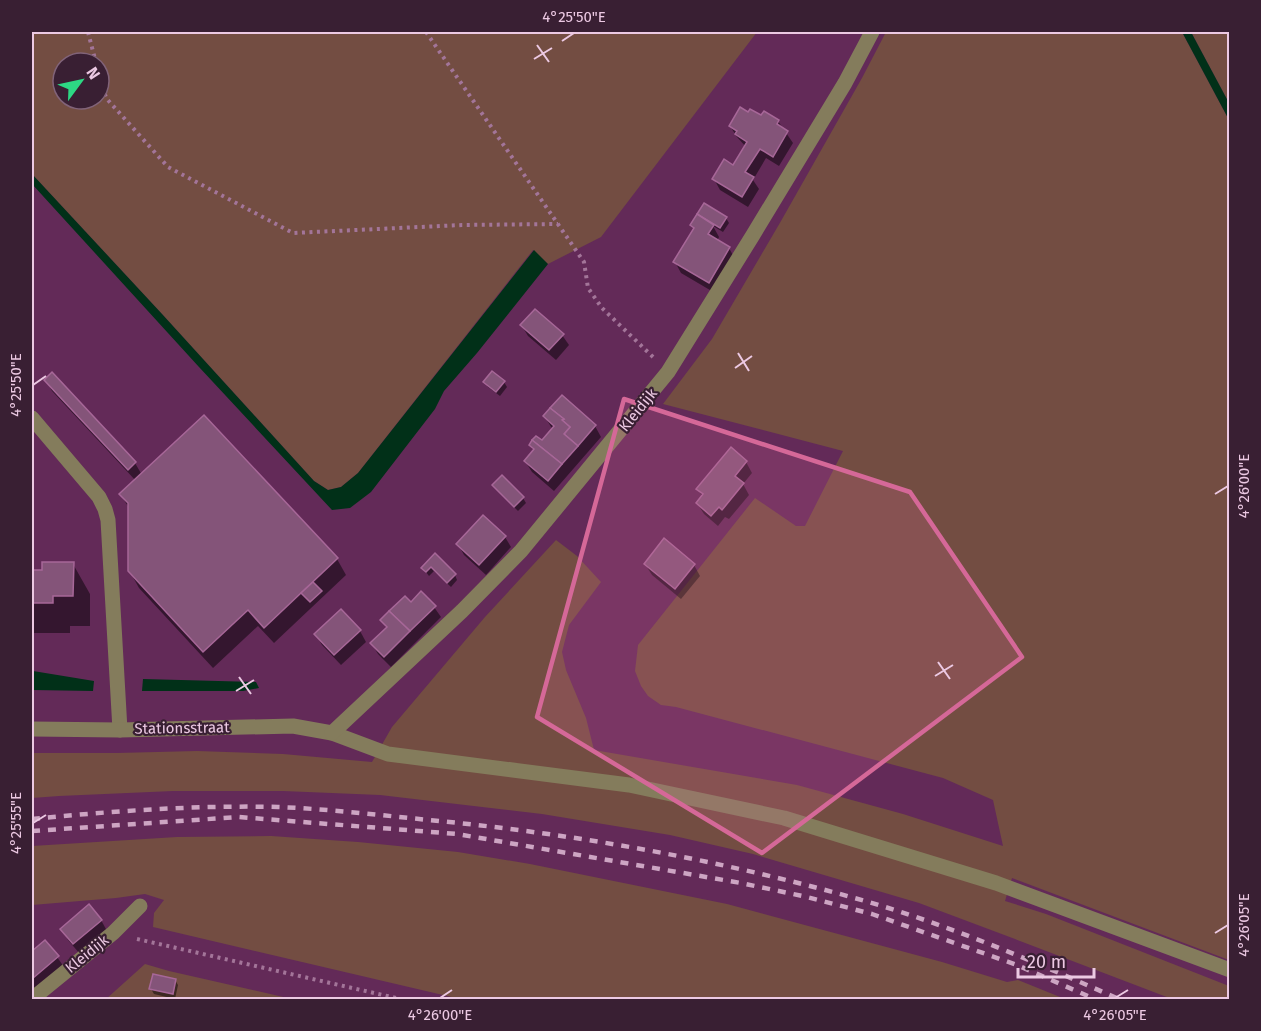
<svg xmlns="http://www.w3.org/2000/svg" width="1261" height="1031" viewBox="0 0 1261 1031" font-family="'Fira Sans',sans-serif">
	<rect width="100%" height="100%" fill="#632a58"/>
	<g fill="#734d42" fill-rule="evenodd">
		<path d="M32,32H757L601,237L548,264L533,250L358,473L341,487L328,490L314,481L162,314L32,174ZM63,63H99V99H63Z"/>
		<path d="M886,32H1182L1229,120V960L1012,878L1005,901L1046,914L1229,986V999H1172L1015,939L919,903L753,854L670,835L542,814L380,795L283,791H173L59,796L32,798V753H117L197,751L283,754L372,762L392,727L485,617L556,540L577,556L601,582L569,625L562,652L566,670L586,718L594,750L797,785L903,814L1003,846L993,800L943,778L676,707L661,705L648,696L641,686L635,671L638,645L755,498L796,526H805L843,451L663,404L712,339L781,221L862,78Z"/>
		<path d="M1191,32H1229V103Z"/>
		<path d="M271,836L358,842L458,852L530,864L727,904L942,962L1007,982L1018,980L1065,999H460L153,927L154,913L164,900L145,894L116,898L32,905V846L177,837Z"/>
		<path d="M145,964L169,971L292,999L105,1000Z"/>
	</g>
	<g fill="#013018">
		<path d="M1182,32H1191L1229,103V120Z"/>
		<path d="M32,174L162,314L314,481L328,490L341,487L358,473L534,250L548,264L477,353L444,391L435,409L371,492L350,508L332,510L199,367L32,184Z"/>
		<path d="M32,669L33,671L94,681L93,691L32,690Z"/>
		<path d="M143,679L256,682L259,688L243,691H142Z"/>
	</g>
	<g fill="#0007">
		<path d="M748,114L778,121L793,143L779,166L766,158L753,180L759,189L748,207L720,190L714,179L734,167L746,147L737,137L730,126Z"/>
		<path d="M704,205L726,218L729,223L723,232L713,226L719,237L717,241L729,248L735,259L715,293L681,273L675,262L694,230L692,226Z"/>
		<path d="M522,326L562,335L569,345L556,360L528,336Z"/>
		<path d="M492,373L504,382L507,387L500,396L488,387L485,382Z"/>
		<path d="M52,374L135,463L142,475L337,559L346,575L274,643L258,626L213,668L139,588L129,570V508L121,495L136,481L52,391L46,380Z"/>
		<path d="M562,397L595,426L601,437L554,491L532,472L525,461L534,451L531,445L542,442L553,430L545,417Z"/>
		<path d="M746,462L752,473L743,484L749,495L729,519L725,517L718,526L704,514L697,503L703,497L698,489Z"/>
		<path d="M502,477L523,498L526,503L518,511L497,490L494,485Z"/>
		<path d="M505,537L511,547L486,575L464,555L458,544Z"/>
		<path d="M435,555L455,575L457,580L451,587L434,571L429,576L423,568Z"/>
		<path d="M73,564L90,594V626H70V633H32V571H44Z"/>
		<path d="M645,564L694,565L700,576L681,599L652,575Z"/>
		<path d="M411,604L434,607L441,617L391,667L378,654L372,644L387,629L382,620Z"/>
		<path d="M341,611L360,631L366,642L341,665L322,645L316,635Z"/>
		<path d="M101,920L107,931L80,954L68,940L62,929Z"/>
		<path d="M44,942L57,957L64,967L32,995V952Z"/>
		<path d="M175,980L178,985L175,999L154,994L151,989Z"/>
	</g>
	<g fill="#845479" stroke="#a76798" stroke-width="1.5">
		<path d="M740,107L748,112L750,109L761,115L764,111L779,120L777,124L788,131L773,157L760,149L745,172L754,177L742,197L712,179L724,159L733,165L747,142L735,134L737,131L729,126Z"/>
		<path d="M704,203L727,217L720,228L697,214Z"/>
		<path d="M697,214L714,225L708,234L730,247L709,283L673,262L694,228L690,225Z"/>
		<path d="M535,309L564,334L549,350L520,325Z"/>
		<path d="M492,371L505,381L496,392L483,382Z"/>
		<path d="M52,372L136,462L128,470L44,380Z"/>
		<path d="M562,395L596,425L578,446L564,434L570,427L562,420L564,419L550,408Z"/>
		<path d="M550,408L564,419L562,420L570,427L564,434L578,446L562,464L532,440L536,436L542,440L554,426L543,416Z"/>
		<path d="M204,415L338,558L264,628L248,610L203,652L128,571V503L119,494Z"/>
		<path d="M532,440L562,464L548,481L524,461L534,449L529,445Z"/>
		<path d="M731,447L747,461L735,476L744,483L722,510L719,507L711,516L696,503L703,494L696,489Z"/>
		<path d="M502,475L524,497L514,507L492,485Z"/>
		<path d="M483,515L506,536L479,565L456,544Z"/>
		<path d="M664,538L695,564L675,589L644,564Z"/>
		<path d="M435,553L456,574L447,583L431,567L426,572L421,568Z"/>
		<path d="M42,562H74L73,596H53V603H32V570H42Z"/>
		<path d="M313,582L322,591L310,602L301,593Z"/>
		<path d="M421,591L436,606L410,631L389,611L405,596L411,602Z"/>
		<path d="M341,609L361,630L334,655L314,634Z"/>
		<path d="M389,611L410,631L384,657L370,643L387,627L380,620Z"/>
		<path d="M89,904L102,920L73,944L60,929Z"/>
		<path d="M45,940L59,956L32,979V951Z"/>
		<path d="M153,974L176,979L173,994L149,989Z"/>
	</g>
	<g fill="none" stroke-linecap="round" stroke-linejoin="round">
		<g stroke="#a37599" stroke-width="4" stroke-dasharray="3 4.5" stroke-linecap="butt">
			<path d="M88,32L96,63"/>
			<path d="M426,32L584,262L588,288L602,308L653,357"/>
			<path d="M99,72L106,98L168,167L293,233L462,225L558,224"/>
			<path d="M137,939L405,1000"/>
		</g>
		<g stroke="#847c5c" stroke-width="15">
			<path d="M32,418L99,497L105,509L108,520L120,730"/>
			<path d="M32,729L120,730L293,726L332,733L388,754L629,785L784,818L996,883L1230,970"/>
			<path d="M332,733L462,611L521,551L668,372L753,235L845,83L872,32"/>
			<path d="M32,999L113,933L140,906"/>
		</g>
		<g stroke="#cda5c3" stroke-width="4.5" stroke-dasharray="8 8" stroke-linecap="butt">
			<path d="M32,819C113,811 196,805 278,807C328,809 379,815 429,820C576,834 722,860 865,901C952,926 1037,963 1121,1000"/>
			<path d="M32,831L239,817L457,834L741,883L807,897L872,914L1017,965L1097,1000"/>
		</g>
	</g>
	<path fill="#d56898" fill-opacity="0.2" stroke="#d56898" stroke-width="4.5" stroke-linejoin="round" d="M624,399L910,492L1022,657L762,853L537,717Z"/>
	<path fill="none" stroke="#ecc9e3" stroke-width="2" d="M562,41L574,33M537,45L549,62M534,59L552,48M738,353L749,371M735,368L752,356M33,385L46,376M1215,494L1228,486M938,662L950,679M935,676L953,665M239,677L251,694M236,691L254,680M33,823L46,815M1215,933L1228,925M440,998L452,990M1115,998L1128,990"/>
	<g text-anchor="middle" dominant-baseline="central" stroke-width="4.5" stroke-linejoin="round" paint-order="stroke">
		<g font-size="15" fill="#ecc9e3" stroke="#391f33">
			<text transform="translate(638 410) rotate(-51)">Kleidijk</text>
			<text transform="translate(182 728) rotate(-1)">Stationsstraat</text>
			<text transform="translate(87 954) rotate(-39)">Kleidijk</text>
		</g>
	</g>
	<rect width="1261" height="1031" fill="none" stroke="#391f33" stroke-width="66"/>
	<g transform="translate(81 81) rotate(57)"><circle r="28" fill="#391f33" stroke="#816379" stroke-width="1.5"/>
	<path d="M0-4.5L10 22L0 15L-10 22Z" fill="#2dd884"/>
	<text y="-9" font-size="16" font-weight="bold" text-anchor="middle" fill="#ecc9e3">N</text>
	</g>
	<path d="M1018 968v9h76v-9" fill="none" stroke="#ecc9e3" stroke-width="3"/>
	<text x="1027" y="968" font-size="18" fill="#ecc9e3" stroke="#391f33" stroke-width="4.5" paint-order="stroke">20 m</text>
	<rect x="33" y="33" width="1195" height="965" fill="none" stroke="#ecc9e3" stroke-width="2"/>
	<g font-size="15" text-anchor="middle" fill="#ecc9e3">
		<text x="574" y="22">4°25'50"E</text>
		<text transform="translate(16 385) rotate(-90)" y="5">4°25'50"E</text>
		<text transform="translate(1244 486) rotate(-90)" y="5">4°26'00"E</text>
		<text transform="translate(16 823) rotate(-90)" y="5">4°25'55"E</text>
		<text transform="translate(1244 925) rotate(-90)" y="5">4°26'05"E</text>
		<text x="440" y="1020">4°26'00"E</text>
		<text x="1115" y="1020">4°26'05"E</text>
	</g>
</svg>
